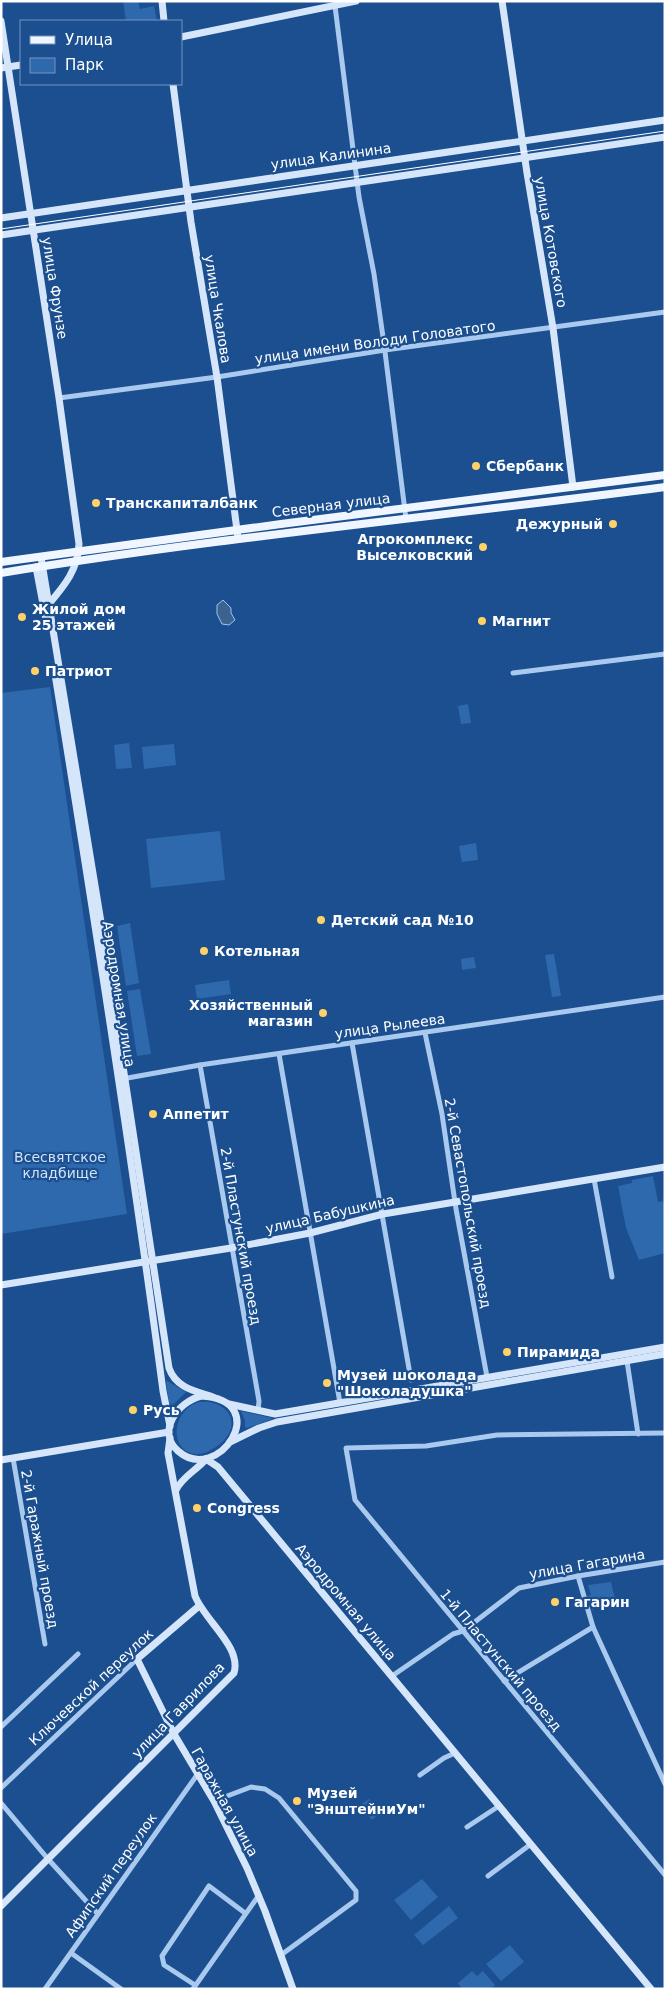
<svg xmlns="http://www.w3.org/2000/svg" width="666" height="1990" viewBox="0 0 666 1990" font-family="'DejaVu Sans',sans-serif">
	<rect width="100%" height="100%" fill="#1b4f8f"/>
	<g fill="#2e69ad">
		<path d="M123,1H138L140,9L154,6L157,21H126Z"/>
		<path d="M50,687L127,1214L1,1234V693Z"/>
		<path d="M468,704L471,723L461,724L458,706Z"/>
		<path d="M129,743L132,768L116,769L114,745Z"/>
		<path d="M174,744L176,765L144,769L142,747Z"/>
		<path d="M220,831L225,880L151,888L146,839Z"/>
		<path d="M476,843L478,860L462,862L459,846Z"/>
		<path d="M130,923L139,983L126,986L117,926Z"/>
		<path d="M554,954L561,996L552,997L545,955Z"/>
		<path d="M474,957L476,968L462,970L461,959Z"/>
		<path d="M229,980L231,994L197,999L195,985Z"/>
		<path d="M140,989L151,1054L137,1056L127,991Z"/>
		<path d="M653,1176L658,1202L663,1201L665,1206V1253L639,1260L626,1228L618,1186L632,1183V1180Z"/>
		<path d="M167,1381L186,1392L173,1405L169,1403L166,1382Z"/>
		<path d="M199,1402C229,1399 246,1427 216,1447C210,1450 205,1454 198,1454C169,1454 170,1411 199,1402Z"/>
		<path d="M241,1411L272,1418V1419L247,1428L245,1427V1421Z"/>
		<path d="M611,1582L615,1599L592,1610L587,1596L591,1595L588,1585Z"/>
		<path d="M369,1799L380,1813L372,1820L360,1805Z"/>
		<path d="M422,1879L438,1897L411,1920L394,1900Z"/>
		<path d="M449,1906L458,1918L423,1945L414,1935Z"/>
		<path d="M510,1945L524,1962L501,1981L486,1964Z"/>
		<path d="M472,1971L477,1976L483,1971L495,1985L491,1989H462L458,1983Z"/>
	</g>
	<path fill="#3c6290" stroke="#9cc4f0" d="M223,600L231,608V613L235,620L229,625L222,624L217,614V605Z"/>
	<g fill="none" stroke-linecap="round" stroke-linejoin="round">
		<g stroke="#a9c9ee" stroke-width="5">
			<path d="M335,6L359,197L374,274L384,344L406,519"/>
			<path d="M59,398L217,377L385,350L665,312"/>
			<path d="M513,673L665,654"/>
			<path d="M425,1033L442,1114L456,1209L487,1377"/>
			<path d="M352,1043L411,1380"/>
			<path d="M279,1054L340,1403"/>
			<path d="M200,1065L259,1401L258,1411"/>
			<path d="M122,1079L200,1065L665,997"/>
			<path d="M594,1179L612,1277"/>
			<path d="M627,1361L638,1434"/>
			<path d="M665,1433L497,1435L426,1446L346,1448L355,1500L665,1875"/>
			<path d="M13,1458L45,1644"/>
			<path d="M578,1576L593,1627L665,1784"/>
			<path d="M392,1676L453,1634L463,1631L519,1588L578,1576L665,1562"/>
			<path d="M504,1681L593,1627"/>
			<path d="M1,1727L78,1654"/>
			<path d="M420,1775L444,1758L455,1753"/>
			<path d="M1,1788L137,1659"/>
			<path d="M214,1801L251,1787L265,1789L279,1798L356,1891V1900L281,1955"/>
			<path d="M1,1803L48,1859L98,1914"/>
			<path d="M467,1827L499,1806"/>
			<path d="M488,1876L531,1844"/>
			<path d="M71,1953L121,1989"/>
			<path d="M195,1985L164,1965L162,1956L209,1886L245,1913"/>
			<path d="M45,1989L197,1775"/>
			<path d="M193,1989L259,1895"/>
		</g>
		<g stroke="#d6e6fa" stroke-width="7">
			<path d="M162,1L164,21"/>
			<path d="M502,1L527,173L553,328L573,487"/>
			<path d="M1,21L59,398L79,544C78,570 64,586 48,605"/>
			<path d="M181,37L356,1"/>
			<path d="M1,68L21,65"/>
			<path d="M173,84L191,222L217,377L238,538"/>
			<path d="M1,218L665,120"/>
			<path d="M1,235L665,137"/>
			<path d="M41,557L101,922L169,1368C176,1388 195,1391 213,1397"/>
			<path d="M36,567L47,625"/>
			<path d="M54,668C93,909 131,1149 163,1391L170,1426"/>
			<path d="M1,1285L231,1248L310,1233L383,1214L665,1167"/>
			<path d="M201,1396C275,1400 218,1486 178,1451C156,1431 178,1402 201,1396Z"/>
			<path d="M229,1404L275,1414L665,1347"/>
			<path d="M230,1442L259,1428L277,1422L665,1354"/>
			<path d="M206,1459L218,1467L651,1989"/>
			<path d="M1,1460L169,1432"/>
			<path d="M176,1490C182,1477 197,1470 206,1459"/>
			<path d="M199,1606L137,1659L174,1734L214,1801L247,1868L265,1911L293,1989"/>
			<path d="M1,1906L234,1673C242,1647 205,1621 195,1596L168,1453L170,1438"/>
		</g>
		<g stroke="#f0f6ff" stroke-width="8">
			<path d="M1,562L281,524L665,475"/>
			<path d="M1,573C222,537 444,516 665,487"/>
		</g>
		<path stroke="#fff" stroke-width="1" d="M1,229L665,131"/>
	</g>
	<g fill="#ffd166" stroke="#1b4f8f" stroke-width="2">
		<circle cx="476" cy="466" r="5"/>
		<circle cx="96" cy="503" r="5"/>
		<circle cx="613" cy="524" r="5"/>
		<circle cx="483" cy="547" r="5"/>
		<circle cx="22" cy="617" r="5"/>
		<circle cx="482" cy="621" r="5"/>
		<circle cx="35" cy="671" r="5"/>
		<circle cx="321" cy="920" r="5"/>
		<circle cx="204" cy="951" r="5"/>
		<circle cx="323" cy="1013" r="5"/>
		<circle cx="153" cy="1114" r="5"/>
		<circle cx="507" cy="1352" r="5"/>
		<circle cx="327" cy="1383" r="5"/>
		<circle cx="133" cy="1410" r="5"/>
		<circle cx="197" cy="1508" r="5"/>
		<circle cx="555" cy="1602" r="5"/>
		<circle cx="297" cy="1801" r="5"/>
	</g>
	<g text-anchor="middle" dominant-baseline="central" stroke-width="4.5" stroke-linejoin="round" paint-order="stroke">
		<g font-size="14" fill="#fff" stroke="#1b4f8f">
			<text transform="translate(331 156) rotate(-8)">улица Калинина</text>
			<text transform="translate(551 242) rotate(80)">улица Котовского</text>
			<text transform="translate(55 288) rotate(81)">улица Фрунзе</text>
			<text transform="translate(218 309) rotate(81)">улица Чкалова</text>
			<text transform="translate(375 342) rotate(-8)">улица имени Володи Головатого</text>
			<text transform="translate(331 505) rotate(-7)">Северная улица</text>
			<text transform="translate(119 994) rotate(81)">Аэродромная улица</text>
			<text transform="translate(390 1026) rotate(-8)">улица Рылеева</text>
			<text transform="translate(468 1203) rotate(80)">2-й Севастопольский проезд</text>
			<text transform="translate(330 1214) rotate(-13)">улица Бабушкина</text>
			<text transform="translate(241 1236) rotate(80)">2-й Пластунский проезд</text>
			<text transform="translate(40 1549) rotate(80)">2-й Гаражный проезд</text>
			<text transform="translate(587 1564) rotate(-10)">улица Гагарина</text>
			<text transform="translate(346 1602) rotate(50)">Аэродромная улица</text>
			<text transform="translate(501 1660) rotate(50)">1-й Пластунский проезд</text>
			<text transform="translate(91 1687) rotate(-43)">Ключевской переулок</text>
			<text transform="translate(178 1710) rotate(-46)">улица Гаврилова</text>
			<text transform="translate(225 1802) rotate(61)">Гаражная улица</text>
			<text transform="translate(111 1875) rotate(-55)">Афипский переулок</text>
		</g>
		<g font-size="14" font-weight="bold" fill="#fff" stroke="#1b4f8f" text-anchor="start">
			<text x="486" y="466">Сбербанк</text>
			<text x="106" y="503">Транскапиталбанк</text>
			<text x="603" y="524" text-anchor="end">Дежурный</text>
			<text x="473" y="539" text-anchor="end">Агрокомплекс<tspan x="473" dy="16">Выселковский</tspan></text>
			<text x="32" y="609">Жилой дом<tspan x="32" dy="16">25 этажей</tspan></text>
			<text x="492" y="621">Магнит</text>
			<text x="45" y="671">Патриот</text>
			<text x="331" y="920">Детский сад №10</text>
			<text x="214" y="951">Котельная</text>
			<text x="313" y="1005" text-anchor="end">Хозяйственный<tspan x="313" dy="16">магазин</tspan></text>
			<text x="163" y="1114">Аппетит</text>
			<text x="517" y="1352">Пирамида</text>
			<text x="337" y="1375">Музей шоколада<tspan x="337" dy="16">"Шоколадушка"</tspan></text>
			<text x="143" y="1410">Русь</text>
			<text x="207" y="1508">Congress</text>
			<text x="565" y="1602">Гагарин</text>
			<text x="307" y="1793">Музей<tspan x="307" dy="16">"ЭнштейниУм"</tspan></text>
		</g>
		<g font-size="14" fill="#cfe3fa" stroke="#1b4f8f">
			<text x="60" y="1157">Всесвятское<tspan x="60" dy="16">кладбище</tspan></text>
		</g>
	</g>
	<rect width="666" height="1990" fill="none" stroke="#ffffff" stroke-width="5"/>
	<rect x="20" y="20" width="162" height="65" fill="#1b4f8f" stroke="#7695bc"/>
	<rect x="30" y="36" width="25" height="8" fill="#f0f6ff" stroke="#7695bc"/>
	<text x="65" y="45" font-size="15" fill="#ffffff">Улица</text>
	<rect x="30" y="58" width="25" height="15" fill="#2e69ad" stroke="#7695bc"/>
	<text x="65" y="70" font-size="15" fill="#ffffff">Парк</text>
</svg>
